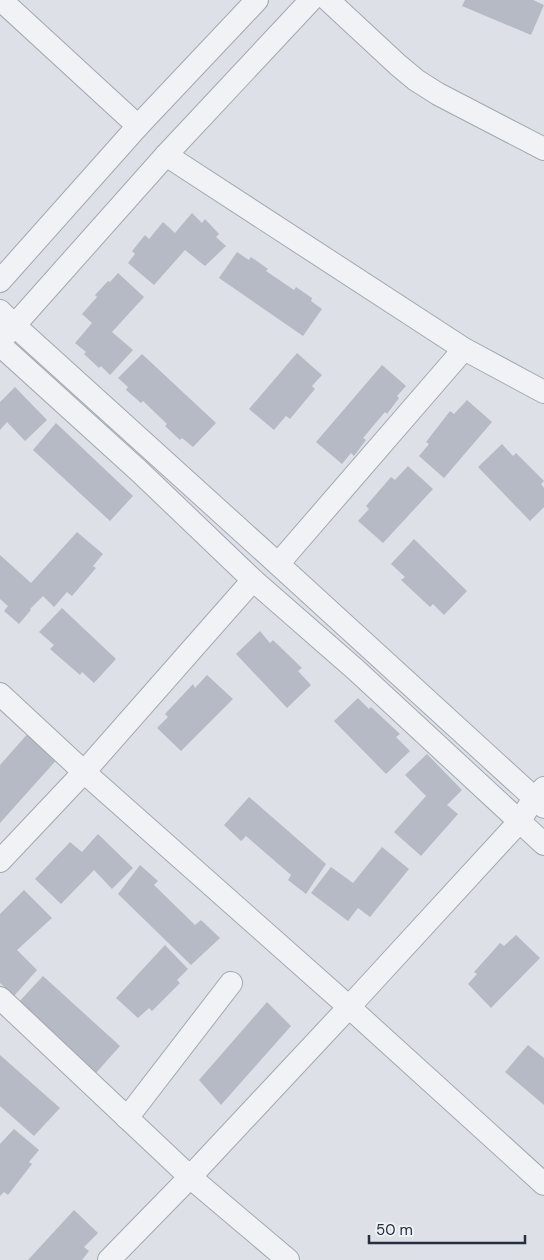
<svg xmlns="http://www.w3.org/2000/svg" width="544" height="1260" viewBox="0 0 544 1260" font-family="'DM Sans',sans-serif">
	<rect width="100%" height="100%" fill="#dde1e7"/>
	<g fill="#b5bac4">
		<path d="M465,0H533L544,5L531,35L462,6Z"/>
		<path d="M192,213L202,223L205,219L219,234L216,237L226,246L205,266L185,250L154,285L128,263L135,254L132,251L145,235L149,239L163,222L175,233Z"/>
		<path d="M237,252L249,260L251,257L268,269L266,271L294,290L296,287L312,298L311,301L322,309L303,336L219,278Z"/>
		<path d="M118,273L144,297L112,332L133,350L110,375L101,366L99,368L84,354L86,352L75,343L92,323L82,314L97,297L95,295L108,281L110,282Z"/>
		<path d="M297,353L322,375L312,386L315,389L290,419L286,416L274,430L249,409Z"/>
		<path d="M142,354L216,423L193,447L182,438L180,440L165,426L167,424L143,401L141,403L126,390L128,387L118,378Z"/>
		<path d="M382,365L406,386L397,396L399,398L387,414L385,412L363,438L366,440L354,456L351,453L342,464L316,442Z"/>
		<path d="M15,387L47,420L25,441L7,422L0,430V402Z"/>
		<path d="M467,400L492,422L444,478L419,456L429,444L426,442L450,411L454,414Z"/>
		<path d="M56,423L133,496L110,521L33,450Z"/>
		<path d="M502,444L513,456L516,453L544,481L541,484L544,488V507L530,521L478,467Z"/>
		<path d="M408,466L433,489L383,543L358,521L369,509L366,506L391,477L395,480Z"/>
		<path d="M77,532L103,554L93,566L96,568L72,596L67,592L54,607L43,596L30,609L31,610L19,624L4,611L8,606L0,599V555L31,583Z"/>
		<path d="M414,539L467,591L444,615L433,604L430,607L401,580L405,577L391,564Z"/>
		<path d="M62,608L116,659L94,683L82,672L80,675L50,649L54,645L39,632Z"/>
		<path d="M260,631L270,643L273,640L302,668L298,671L311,685L287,708L236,654Z"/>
		<path d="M207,675L233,699L181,751L157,728L168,717L165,714L193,684L195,688Z"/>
		<path d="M358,698L369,709L371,707L400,734L396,737L410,751L386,774L334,721Z"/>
		<path d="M31,730L60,756L0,823V765Z"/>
		<path d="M427,754L462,790L447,805L458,814L421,856L394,832L426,796L405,775Z"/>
		<path d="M249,797L326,864L306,894L288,880L291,875L246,836L241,841L224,825Z"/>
		<path d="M98,834L133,868L112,889L94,870L61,904L35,879L70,842L82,852Z"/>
		<path d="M382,847L409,869L370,917L358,908L348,921L311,893L331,867L353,883Z"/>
		<path d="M140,865L158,881L154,885L195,925L201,920L220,938L191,965L118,894Z"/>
		<path d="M24,890L52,918L17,950L37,970L14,996L0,983V914Z"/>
		<path d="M516,935L540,958L491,1008L468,984L477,974L474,972L500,943L504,946Z"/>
		<path d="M165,945L188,969L177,980L180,983L152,1011L149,1008L138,1018L116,998Z"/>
		<path d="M43,976L120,1046L95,1074L17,1004Z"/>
		<path d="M267,1002L291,1026L221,1105L199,1080Z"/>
		<path d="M528,1045L544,1058V1105L505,1072Z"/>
		<path d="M0,1055L60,1108L34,1136L0,1106Z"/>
		<path d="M14,1129L39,1150L29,1162L32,1164L8,1195L4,1192L0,1196V1144Z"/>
		<path d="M74,1210L98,1233L84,1247L89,1251L82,1260H28Z"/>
	</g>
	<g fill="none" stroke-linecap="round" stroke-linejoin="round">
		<defs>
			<g id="minor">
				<path d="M1,0L138,126"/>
				<path d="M328,0L398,65L416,80L438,94L544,149"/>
				<path d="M166,155L464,349L544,392"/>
				<path d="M0,281L138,126L257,0"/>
				<path d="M0,311L14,325L278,564L544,807"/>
				<path d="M5,336L166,155L311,0"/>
				<path d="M0,345L139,471L253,580L356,670L544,844"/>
				<path d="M278,564L464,349"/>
				<path d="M0,694L84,772L349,1007L519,822L534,798L544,788"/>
				<path d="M0,861L84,772L253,580"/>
				<path d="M0,998L190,1177L288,1260"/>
				<path d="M127,1118L231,983"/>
				<path d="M109,1260L190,1177L349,1007L544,1184"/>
			</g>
		</defs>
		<use href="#minor" stroke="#a2a8b1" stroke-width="24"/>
		<use href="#minor" stroke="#f0f2f6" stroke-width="22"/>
	</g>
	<path d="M369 1235v8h156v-8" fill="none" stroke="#262f3e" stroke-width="2.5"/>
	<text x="376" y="1235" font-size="15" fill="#262f3e" stroke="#edf0f5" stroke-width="4" paint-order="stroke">50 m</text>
</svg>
